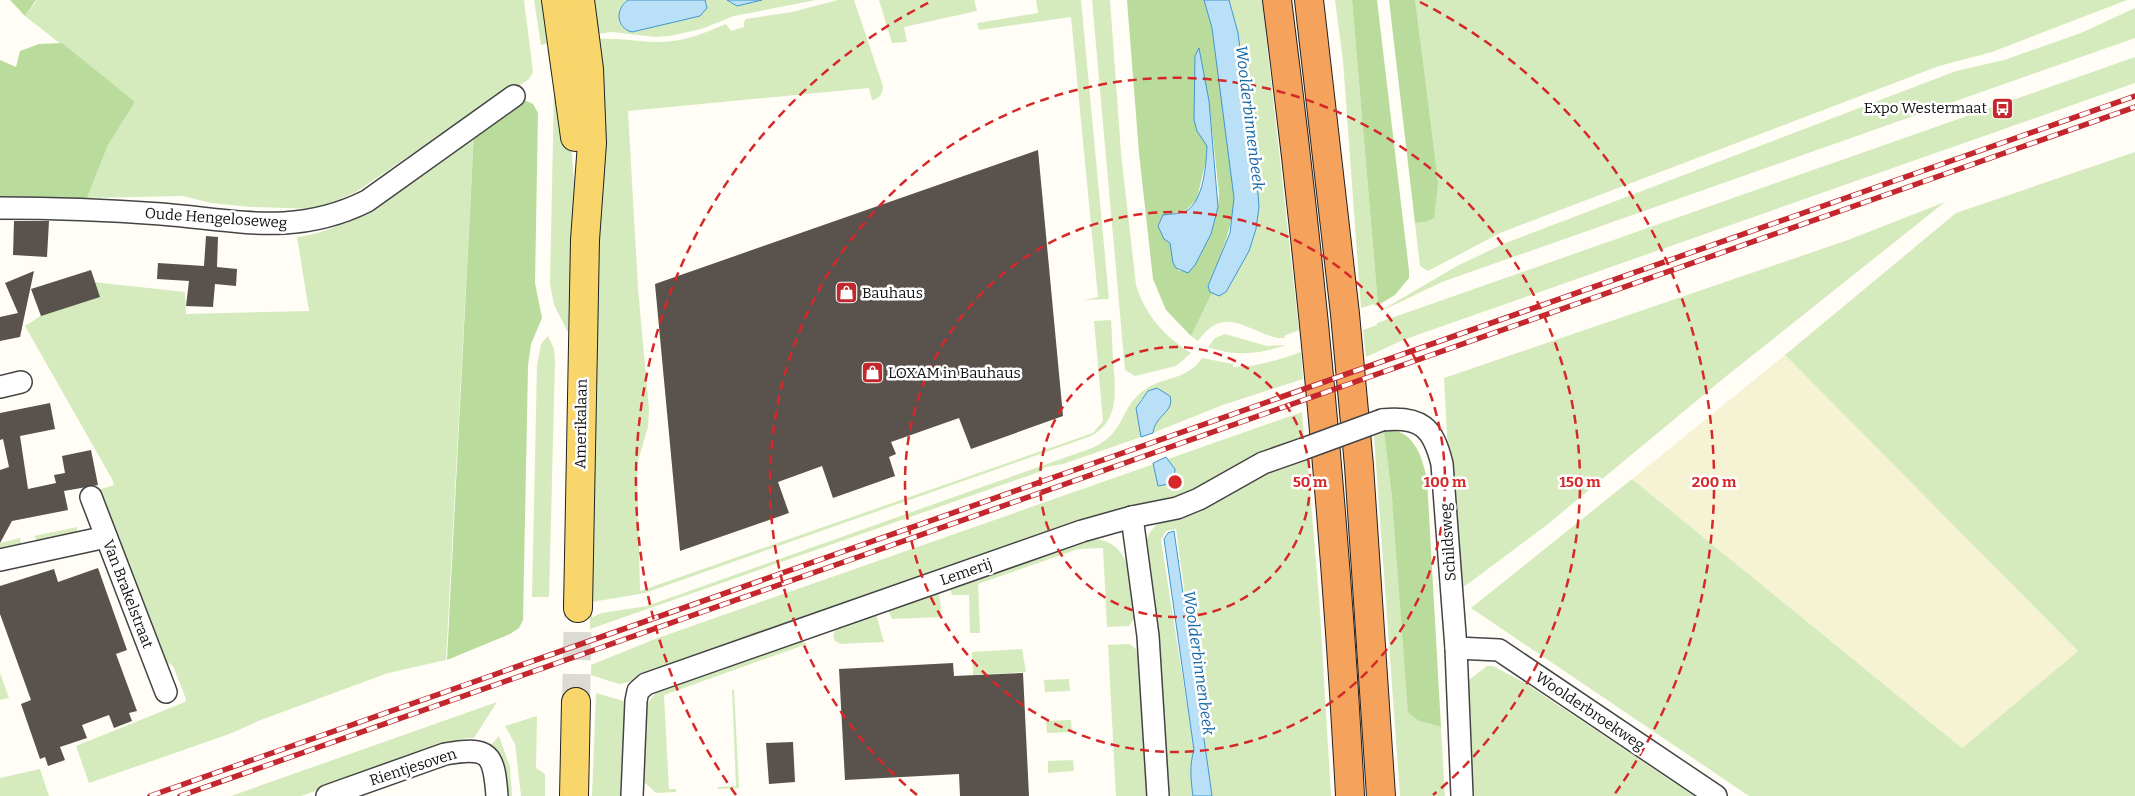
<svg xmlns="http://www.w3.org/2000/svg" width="2135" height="796" viewBox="0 0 2135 796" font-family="Bitter,serif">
	<rect width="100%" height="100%" fill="#fffdf5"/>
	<path fill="#f6f3d4" d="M1785,355L2078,651L1962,748L1632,479Z"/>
	<g fill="#d5ebbd">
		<path d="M37,0H524L533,72L529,79L475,117H466L356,192L317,209L251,207L211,203L183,196L87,198L108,145L135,102L25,16Z"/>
		<path d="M534,0H551L558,42L541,45Z"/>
		<path d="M585,0H628C619,6 617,14 621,24L635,32L707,5L705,0H727L737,6L762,0H816L734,16L701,29L670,36L655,37L612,32L590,35Z"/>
		<path d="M838,0H854L883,86C883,94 879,99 872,100L869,88L628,111L638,289L649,409L648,427L637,464L640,591L1093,433L1103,421L1094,321L1111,320C1112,333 1112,346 1113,359C1115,388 1121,420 1091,436L645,593L592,602L591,40C614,36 636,42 659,42C683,42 705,33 726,24L731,31L744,27V22L746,19L792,12Z"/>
		<path d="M879,0H974L977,11L904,27L907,42L892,43Z"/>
		<path d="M1036,0H1081L1109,299L1084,300L1098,297L1071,17L979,30L977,23L1038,13Z"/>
		<path d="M1092,0H1110L1121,153L1136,285C1145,315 1165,337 1191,353L1176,366L1135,376L1125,370Z"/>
		<path d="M1229,0H1262L1299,330L1284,336L1285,338H1277C1243,329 1224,305 1198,341L1191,336L1212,293L1221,295L1226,292L1254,238L1259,207L1257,180L1238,33Z"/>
		<path d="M1335,0H1352L1378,305L1375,306L1374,304L1361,308L1343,61Z"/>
		<path d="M1415,0H2127L1992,52L1939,66L1500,233L1428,271L1420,266L1415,223L1425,222Z"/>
		<path d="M2135,8V38L1442,282L1375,314L1457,266L1503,244L1956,71L2004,60L2081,33Z"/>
		<path d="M558,47L570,131L574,180L571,338L554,305L550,284L554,91L547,49Z"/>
		<path d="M2135,57V83L1403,340L1366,357L1363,330L1377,325V323Z"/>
		<path d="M474,132L446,660L388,673L258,721L232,733L89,783L76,746L185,702L186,699L173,666L160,658L98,490L114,485L112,479L25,326L93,282L185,292L186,314L309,311L297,237C360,230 424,169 474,132Z"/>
		<path d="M2135,152V796H1749L1471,608L1632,479L1962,748L2078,651L1785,355L1956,213Z"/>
		<path d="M1945,202L1724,378L1548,524L1469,583L1463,587L1455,585L1444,378L1848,240Z"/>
		<path d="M1225,334L1267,346L1286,345C1259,354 1235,357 1208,347L1215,338Z"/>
		<path d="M548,336L554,349L555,362L549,597H532L537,366L541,344Z"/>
		<path d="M1301,352L1303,379L1220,406L1153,433L1155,421L1164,413L1170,396L1157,388L1141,399L1136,408L1141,437L1063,464L1046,467L1039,472L590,629V618L602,613L647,606L1092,448C1127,432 1118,410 1143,391C1162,376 1187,381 1202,358L1233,364V367C1257,367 1278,360 1301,352Z"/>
		<path d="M1302,412L1304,437L1220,480L1162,503L1120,509L625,683L619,684L591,675V665L655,639Z"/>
		<path d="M1384,432L1419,721L1441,727L1445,796H1400L1374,436Z"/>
		<path d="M1307,457L1319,597L1331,796H1212L1176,529L1166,531L1161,540L1194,750C1189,766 1191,781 1193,796H1166L1145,546C1148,532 1154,525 1167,518L1263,473Z"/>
		<path d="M77,527V533L38,542L34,536Z"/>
		<path d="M20,538L21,545L0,551V543Z"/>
		<path d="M1091,539C1133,539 1131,585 1136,616L1129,626L1107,627L1103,548L1078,549L978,584L980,633H970L969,595H952L950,588Z"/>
		<path d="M939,592L942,617L892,619L888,610Z"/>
		<path d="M876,614L884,642L841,644L835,641L833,636L837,627Z"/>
		<path d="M800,640L807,644L664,695L669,789H676V792L656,793L642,780L645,707L657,691Z"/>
		<path d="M1129,644L1135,648L1139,655L1147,796H1116L1108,645Z"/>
		<path d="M1022,649L1026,672L973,675L972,652Z"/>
		<path d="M1487,666H1493L1525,683L1694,796H1473L1465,691L1470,679Z"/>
		<path d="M0,673L9,698L0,700Z"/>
		<path d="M1069,679L1070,691L1045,692L1044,680Z"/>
		<path d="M734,689L739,788L718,789V787L736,786L732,690Z"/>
		<path d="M596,693L627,702L625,796H592Z"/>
		<path d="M497,702L474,738H466L301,796H231Z"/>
		<path d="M537,716L536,768L545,774V796H521L515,744L505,726Z"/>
		<path d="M1071,720L1072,732L1047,733L1046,721Z"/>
		<path d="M499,736L510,767L512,796H506L504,762L487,743L492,744Z"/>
		<path d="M1073,760L1074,771L1048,773V761Z"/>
		<path d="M40,769L49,796H0V778Z"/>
	</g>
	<g fill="#b9dc9c" fill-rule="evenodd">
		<path d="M10,0H36L25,16Z"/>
		<path d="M1127,0H1204L1212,28L1234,186C1235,224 1223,250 1208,285L1212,293L1191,336L1166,310L1153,279L1139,153ZM1199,49L1209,101L1219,194L1218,207L1211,234L1195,265L1179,271L1173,262L1170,243L1164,239L1158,226L1163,216L1186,210L1197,199L1206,160L1207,146L1194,120L1195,56Z"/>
		<path d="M1352,0H1377L1409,271V278L1395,295L1378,305Z"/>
		<path d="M1389,0H1415L1438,183L1434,218L1425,222L1415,223Z"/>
		<path d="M62,43L135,102L108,145L87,198L0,200V60L16,67L20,51L39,44Z"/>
		<path d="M524,100L533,104L538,113L535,283L542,318L531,344L528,366L523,620L519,628L510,634L447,660L474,132Z"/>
		<path d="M1393,430C1416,435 1422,458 1427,479L1441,727L1419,721L1408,712L1392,498L1384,432Z"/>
	</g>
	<g fill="#b9e0f7" stroke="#3f96cf">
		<path d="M628,0H705L707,8L700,16L632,32C616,28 615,9 628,0Z"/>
		<path d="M727,0H762L737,6Z"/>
		<path d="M1204,0H1229L1238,33L1257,180L1259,207L1256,229L1249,251L1226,292L1219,296L1210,292L1208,286L1230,233L1234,198L1212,28Z"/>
		<path d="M1199,48L1209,101L1218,207L1211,234L1195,265L1188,273L1176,268L1173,263L1170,243L1164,239L1158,226L1163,215C1170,214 1179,214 1186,211C1204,201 1206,164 1207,146L1197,131L1194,120L1195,56Z"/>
		<path d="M1157,388L1170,396C1175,412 1155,415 1153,433L1141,437L1136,408L1148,391Z"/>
		<path d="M1166,457L1175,469L1174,483L1158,486L1153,463Z"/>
		<path d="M1174,531L1208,767L1212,796H1193C1191,781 1189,766 1194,750L1164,539L1168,533Z"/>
	</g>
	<g fill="#5a524d">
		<path d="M1038,150L1063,416L971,449L959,418L891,442L896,454L889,457L895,476L833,498L822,466L778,482L789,513L680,551L655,284Z"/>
		<path d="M14,221H49L47,257L13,255Z"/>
		<path d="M206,236L218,237L217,267L237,269L236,286L215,284L213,307L186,306L189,281L157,279L158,263L204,266Z"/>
		<path d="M91,270L100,297L41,316L31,289Z"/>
		<path d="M34,271L20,337L0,341V317L18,313L5,283Z"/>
		<path d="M50,403L55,429L20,436L28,489L56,483L54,475L65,473L62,456L91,450L98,485L64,491L68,510L12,521L0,543V470L9,467L3,439L0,440V413Z"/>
		<path d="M98,568L127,650L116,654L137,711L129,713L132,721L114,728L109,715L82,725L87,738L60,747L65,760L48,766L45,757L40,759L21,704L31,700L0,614V586L54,569L58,582Z"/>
		<path d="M953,663L954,676L1023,673L1029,796H960L959,774L845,780L839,669Z"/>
		<path d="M793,742L795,782L769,784L766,743Z"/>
	</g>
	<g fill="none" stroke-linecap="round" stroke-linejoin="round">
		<path stroke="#dbdad3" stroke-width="28" stroke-dasharray="28 14" stroke-linecap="butt" d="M576,702L578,608"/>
		<defs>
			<g id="minor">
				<path d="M0,208C53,208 107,210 161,214C236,220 295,237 367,201L514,96"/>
				<path d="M0,387L21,382"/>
				<path d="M1382,420C1421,416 1433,427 1442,464L1456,648L1462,796"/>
				<path d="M91,497L166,692"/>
				<path d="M1132,517L1148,636L1158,796"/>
				<path d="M0,560L106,537"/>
				<path d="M1456,648L1499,650L1716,796"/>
				<path d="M327,796L445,754C490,746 494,754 497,796"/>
				<path d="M632,796L636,701L638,691L646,684L1082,531L1132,517L1177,508L1199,499L1263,463L1303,449"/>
			</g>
			<g id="major">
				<path d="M556,0L575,137"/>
				<path d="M578,608L585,240L592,143L589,69L580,0"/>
				<path d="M574,796L576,702"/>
			</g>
			<g id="highway">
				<path d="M1277,0C1311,265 1336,529 1350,796"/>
				<path d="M1309,0L1345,314L1359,466L1381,796"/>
			</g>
		</defs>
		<use href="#minor" stroke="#444" stroke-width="24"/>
		<use href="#major" stroke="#222" stroke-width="30"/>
		<use href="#highway" stroke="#222" stroke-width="30"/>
		<use href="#minor" stroke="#fff" stroke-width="21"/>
		<use href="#major" stroke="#f9d66b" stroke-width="28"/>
		<use href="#highway" stroke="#f5a25d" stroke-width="28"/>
		<defs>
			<g id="rail">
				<path d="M150,796L2135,96"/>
				<path d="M180,796L2135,107"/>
			</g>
		</defs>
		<use href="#rail" stroke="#c4262e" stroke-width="5.5"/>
		<use href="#rail" stroke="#fff" stroke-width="4" stroke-dasharray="11" stroke-linecap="butt"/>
		<defs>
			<path id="minor-bridge" d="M1303,449L1382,420"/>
		</defs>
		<use href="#minor-bridge" stroke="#444" stroke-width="24" stroke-linecap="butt"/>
		<use href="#minor-bridge" stroke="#fff" stroke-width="21"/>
	</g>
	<g fill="none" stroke="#d62828" stroke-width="2.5" stroke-dasharray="9 6">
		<circle cx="1175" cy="482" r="135"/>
		<circle cx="1175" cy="482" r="270"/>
		<path d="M917 795A405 405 0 1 1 1433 795"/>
		<path d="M736 795A539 539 0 0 1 930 2M1420 2A539 539 0 0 1 1614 795"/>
	</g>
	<defs>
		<symbol id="bus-square" viewBox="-11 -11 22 22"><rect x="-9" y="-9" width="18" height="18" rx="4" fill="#c4262e" stroke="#fff"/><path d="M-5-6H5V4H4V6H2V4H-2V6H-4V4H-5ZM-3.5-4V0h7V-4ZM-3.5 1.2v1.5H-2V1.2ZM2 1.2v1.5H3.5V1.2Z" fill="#fff"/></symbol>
		<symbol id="shop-square" viewBox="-11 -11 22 22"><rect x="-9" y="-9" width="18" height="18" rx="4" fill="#c4262e" stroke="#fff"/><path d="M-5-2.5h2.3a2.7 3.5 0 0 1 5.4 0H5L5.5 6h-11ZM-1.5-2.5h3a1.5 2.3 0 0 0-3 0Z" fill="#fff"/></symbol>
	</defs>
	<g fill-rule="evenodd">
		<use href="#bus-square" x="1990" y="96" width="25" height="25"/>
		<use href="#shop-square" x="834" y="280" width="25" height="25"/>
		<use href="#shop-square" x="860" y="360" width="25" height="25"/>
	</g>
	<g text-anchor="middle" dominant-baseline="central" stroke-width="5" stroke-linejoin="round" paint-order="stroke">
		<g font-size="15" fill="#111" stroke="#fff" text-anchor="start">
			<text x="1987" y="108" text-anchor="end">Expo Westermaat</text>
			<text x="862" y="293">Bauhaus</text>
			<text x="888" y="373">LOXAM in Bauhaus</text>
		</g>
		<g font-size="15" fill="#111" stroke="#fff">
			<text transform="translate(216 218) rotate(4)">Oude Hengeloseweg</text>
			<text transform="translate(581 424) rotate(-89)">Amerikalaan</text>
			<text transform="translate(1448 542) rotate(-94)">Schildsweg</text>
			<text transform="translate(966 572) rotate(-19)">Lemerij</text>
			<text transform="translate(128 594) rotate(69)">Van Brakelstraat</text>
			<text transform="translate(1590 711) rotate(34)">Woolderbroekweg</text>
			<text transform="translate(413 767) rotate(-18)">Rientjesoven</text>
		</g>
		<g font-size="16" font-style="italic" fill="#1768a6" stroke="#fff">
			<text transform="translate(1250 118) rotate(83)">Woolderbinnenbeek</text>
			<text transform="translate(1199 663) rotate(82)">Woolderbinnenbeek</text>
		</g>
	</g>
	<circle cx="1175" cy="482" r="8" fill="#d62828" stroke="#fff" stroke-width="2.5"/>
	<g font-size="15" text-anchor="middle" font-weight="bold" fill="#d62828" stroke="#fff" stroke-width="5" stroke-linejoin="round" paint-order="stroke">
		<text x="1310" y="487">50 m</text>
		<text x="1445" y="487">100 m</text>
		<text x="1580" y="487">150 m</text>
		<text x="1714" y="487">200 m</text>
	</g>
</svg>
